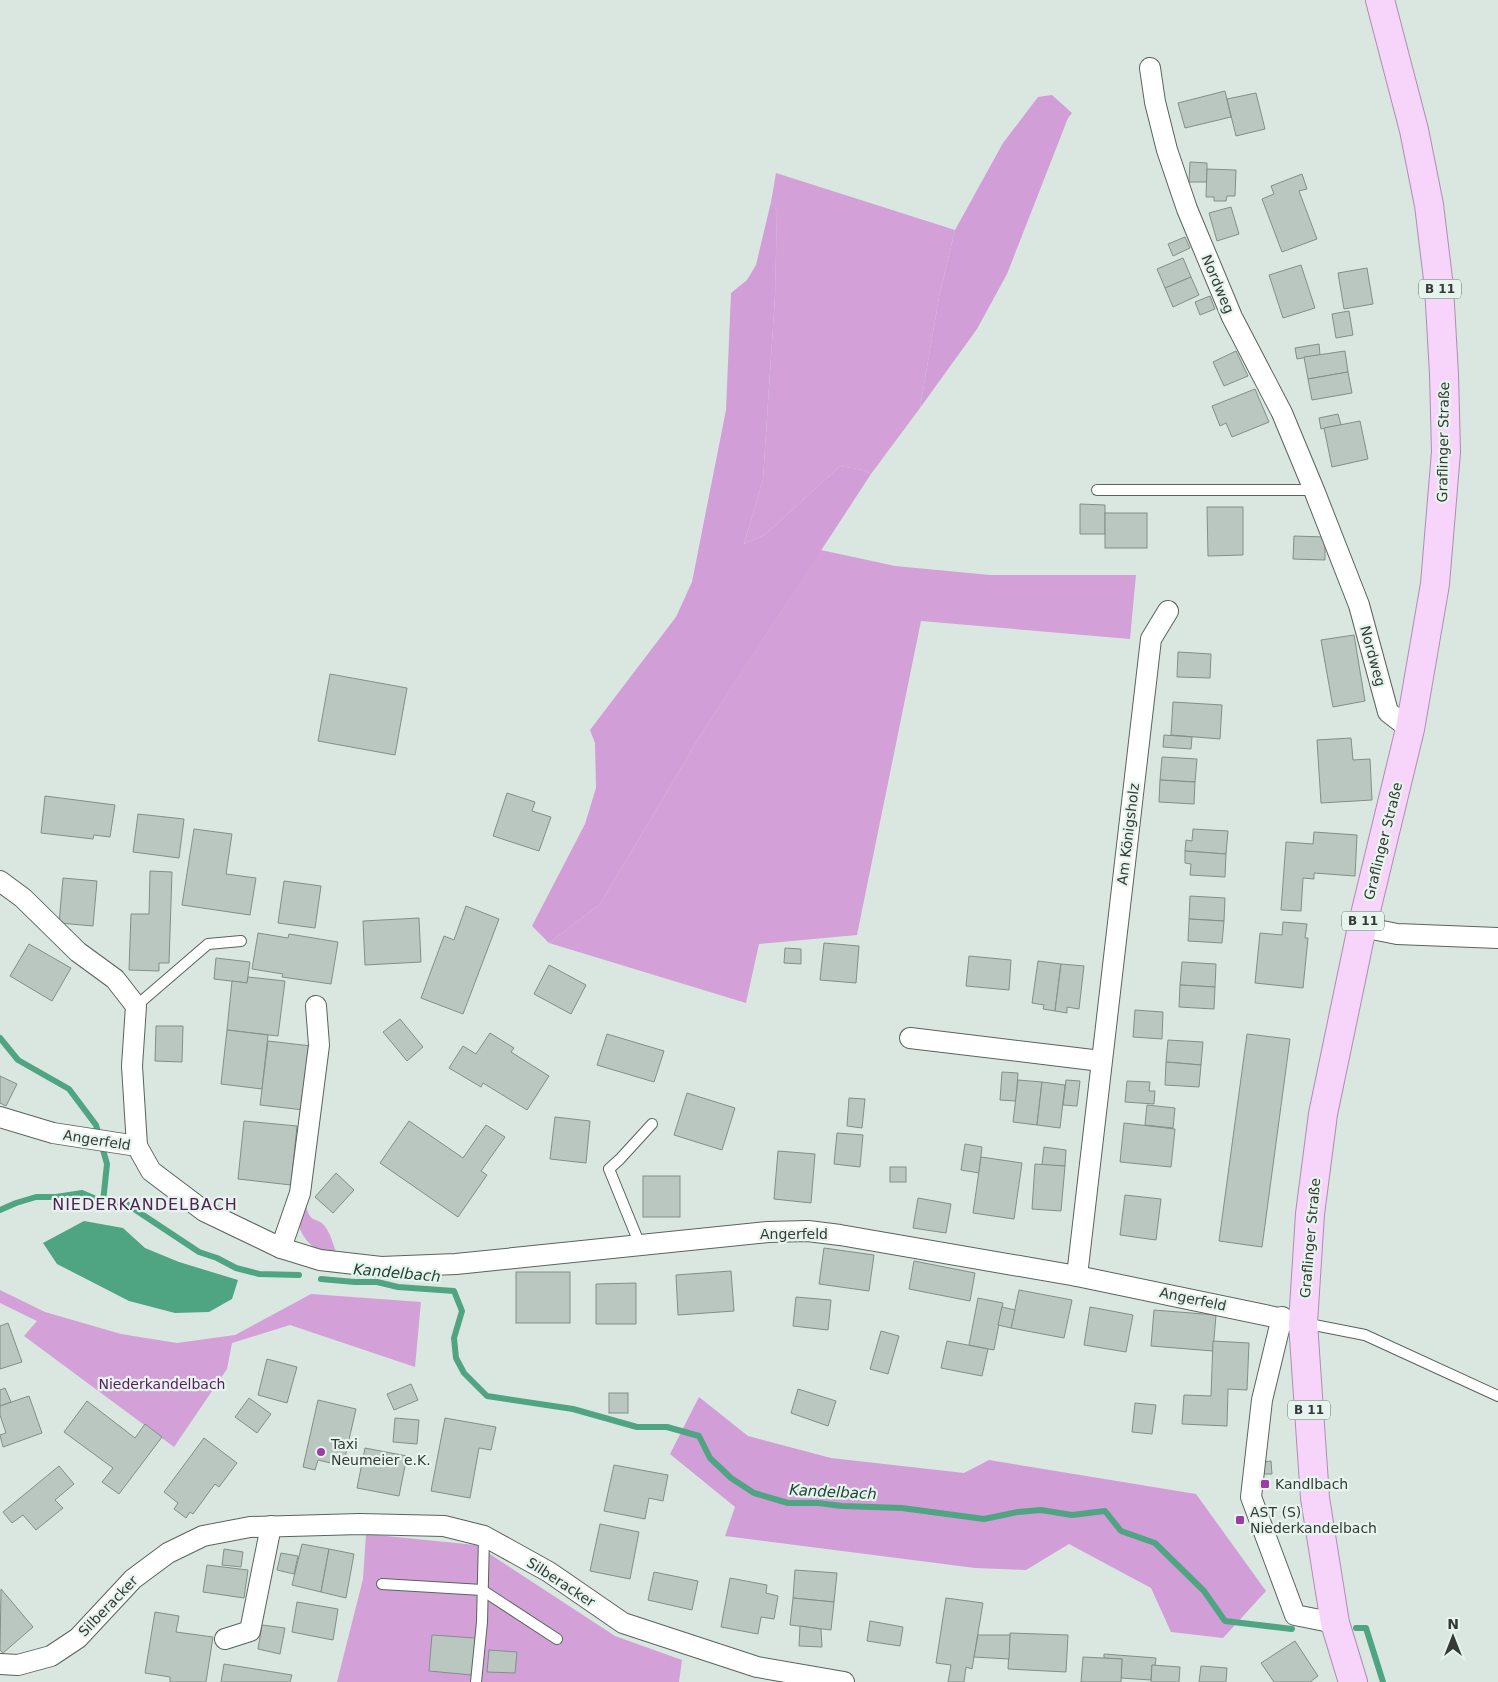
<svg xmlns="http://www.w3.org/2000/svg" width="1498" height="1682" viewBox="0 0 1498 1682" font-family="'DejaVu Sans',sans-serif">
	<rect width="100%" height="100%" fill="#d9e7e0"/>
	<g fill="#d3a1d7">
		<path d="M776,173L955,230L939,297L920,408L871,474L863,470L840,466L766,534L744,544L763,479L775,296L777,211L771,202Z"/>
		<path d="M821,550L895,566L990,575H1136L1130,639L921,621L857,935L759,944L746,1003L549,943L600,904L700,736Z"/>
		<path d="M306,1205C310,1226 318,1215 326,1228C331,1235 333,1244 336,1252C315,1251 307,1245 299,1227Z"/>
		<path d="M0,1290L45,1312L121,1334L177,1343L235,1335L311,1294L421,1302L415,1367L290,1325L232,1343L227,1369L174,1447L24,1336L37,1321L0,1303Z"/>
		<path d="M366,1534L476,1545L615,1636L682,1660L679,1682H337L363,1579Z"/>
	</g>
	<g fill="#d29ed7">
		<path d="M1052,95L1072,113L1068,118L1007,274L977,329L920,408L939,297L955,230L1003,143L1038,97Z"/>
		<path d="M771,202L777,211L775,296L763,479L744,544L766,534L840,466L863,470L871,474L700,736L600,904L549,943L532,926L585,824L596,788L595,743L590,730L676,617L692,582L726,410L731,293L747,280L756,265Z"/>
		<path d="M699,1397L748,1436L831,1458L964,1473L989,1460L1196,1494L1266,1591L1223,1638L1171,1632L1151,1588L1069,1544L1026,1570L975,1568L725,1536L735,1507L670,1454Z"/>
	</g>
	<path fill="#4fa482" d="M84,1221L123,1228L145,1248L179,1262L238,1280L232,1299L209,1312L175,1313L129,1301L57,1264L43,1243Z"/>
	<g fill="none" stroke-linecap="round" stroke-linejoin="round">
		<g stroke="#4fa482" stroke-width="6">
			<path d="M0,1038L18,1060L69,1089L96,1125L107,1164L103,1202"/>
			<path d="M0,1210L16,1203L36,1197H56L82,1193L103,1202L125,1203L199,1252L217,1258L236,1268L259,1274L299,1275"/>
			<path d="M321,1279L355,1282H377L398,1287L454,1291L462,1311L454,1338L456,1358L464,1373L487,1396L573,1409L637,1427H667L699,1436L710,1458L731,1478L754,1493L788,1503H818L842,1506L902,1508L984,1519L1018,1512L1041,1510L1072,1515L1105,1511L1121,1531L1155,1543L1204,1591L1225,1621L1292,1629"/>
			<path d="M1356,1628H1366L1383,1682"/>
		</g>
	</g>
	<g fill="#b9c7c0" stroke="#828f88">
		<path d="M1225,91L1231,117L1185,128L1178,103Z"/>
		<path d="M1256,93L1265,129L1236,136L1227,99Z"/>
		<path d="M1190,162L1207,163V182H1189Z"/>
		<path d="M1207,169L1236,170L1235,196H1227L1226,201H1214V197H1206Z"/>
		<path d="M1302,174L1307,189L1299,191L1317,239L1282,252L1262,199L1274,194L1271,186Z"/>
		<path d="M1231,207L1239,234L1217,241L1209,213Z"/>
		<path d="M1185,237L1190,248L1173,256L1168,244Z"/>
		<path d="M1183,258L1191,277L1165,288L1157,269Z"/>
		<path d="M1301,265L1315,308L1283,318L1269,275Z"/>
		<path d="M1367,268L1373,304L1344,309L1338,273Z"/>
		<path d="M1191,277L1199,295L1173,307L1165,288Z"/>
		<path d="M1210,296L1215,309L1200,315L1195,302Z"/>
		<path d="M1349,311L1353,335L1336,338L1332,314Z"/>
		<path d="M1319,344L1320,355L1297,359L1295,348Z"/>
		<path d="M1236,351L1248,376L1224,386L1213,362Z"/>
		<path d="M1345,351L1348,372L1308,379L1304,357Z"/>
		<path d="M1348,372L1352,393L1312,400L1308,379Z"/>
		<path d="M1255,389L1269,422L1232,437L1226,423L1220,426L1212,406Z"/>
		<path d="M1338,414L1341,425L1321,429L1319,418Z"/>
		<path d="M1360,421L1368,459L1332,467L1324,428Z"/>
		<path d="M1080,504L1105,505V534H1080Z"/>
		<path d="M1207,507H1243V555L1208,556Z"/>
		<rect x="1105" y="513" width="42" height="35"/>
		<path d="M1294,536L1325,537V560L1293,559Z"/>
		<path d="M1354,635L1365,701L1333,707L1321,640Z"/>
		<path d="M1178,652L1211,654L1210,678L1177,677Z"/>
		<path d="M330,674L407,688L395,755L318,741Z"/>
		<path d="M1173,702L1222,705L1220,739L1171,735Z"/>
		<path d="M1164,735L1192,737L1191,749L1163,747Z"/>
		<path d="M1351,738L1353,760L1370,759L1372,800L1321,803L1317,740Z"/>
		<path d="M1162,757L1197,759L1195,782L1160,780Z"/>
		<path d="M1160,780L1195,782L1194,804L1159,802Z"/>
		<path d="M507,793L535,802L532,811L551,817L539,851L493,836Z"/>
		<path d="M45,796L115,805L110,837L94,835L93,839L41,833Z"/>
		<path d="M138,814L184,819L179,858L133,852Z"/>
		<path d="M194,829L232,834L226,874L256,878L250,915L182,905Z"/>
		<path d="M1193,829L1228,831L1226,854L1185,851L1186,840L1192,841Z"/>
		<path d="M1314,832L1357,835L1355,876L1314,873V879L1303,878L1301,911L1281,910L1286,842L1313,844Z"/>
		<path d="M1185,851L1226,854L1225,877L1190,875L1191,864L1185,863Z"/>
		<path d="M150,871L172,872L169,963H159V971L129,970L131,914H149Z"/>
		<path d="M63,878L97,881L93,926L59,923Z"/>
		<path d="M284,881L321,886L315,928L278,923Z"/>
		<path d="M1190,896L1225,898L1224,921L1189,919Z"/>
		<path d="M466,906L499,919L463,1014L421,998L444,936L454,940Z"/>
		<path d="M419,918L421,962L365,965L363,921Z"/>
		<path d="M1189,919L1224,921L1222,943L1188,941Z"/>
		<path d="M1283,922L1307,924L1305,938H1308L1303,988L1255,983L1260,933L1282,935Z"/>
		<path d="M258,933L288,938L289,934L338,942L331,984L282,977L283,974L252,969Z"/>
		<path d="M824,943L859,946L856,983L820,980Z"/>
		<path d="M29,944L71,968L52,1001L10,976Z"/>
		<path d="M785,948L801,949V964L784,963Z"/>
		<path d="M969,956L1011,960L1009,990L966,986Z"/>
		<path d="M216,958L250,962L247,983L214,979Z"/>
		<path d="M1038,961L1061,964L1055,1011L1043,1009L1044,1005L1032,1003Z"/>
		<path d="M1182,962L1216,964L1215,987L1180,985Z"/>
		<path d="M1061,964L1084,966L1079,1009L1067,1007V1013L1055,1011Z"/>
		<path d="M549,965L586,985L571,1014L534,994Z"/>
		<path d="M248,977L285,981L278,1036L227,1030L232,981L247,983Z"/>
		<path d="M1180,985L1215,987L1214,1009L1179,1007Z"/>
		<path d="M1135,1010L1163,1012L1162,1039L1133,1037Z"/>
		<path d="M400,1019L423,1047L407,1061L383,1032Z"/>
		<path d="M156,1026H183L182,1062L155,1061Z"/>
		<path d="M227,1030L268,1035L262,1089L221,1084Z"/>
		<path d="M490,1033L514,1048L511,1052L549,1076L527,1110L483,1083L481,1087L449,1068L463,1046L476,1054Z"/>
		<path d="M607,1034L664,1051L654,1082L597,1065Z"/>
		<path d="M1247,1034L1290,1039L1262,1247L1219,1241Z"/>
		<path d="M1168,1040L1203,1042L1201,1065L1166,1062Z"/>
		<path d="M268,1041L311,1046L304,1110L260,1105Z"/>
		<path d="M1166,1062L1201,1065L1199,1087L1165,1085Z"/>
		<path d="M1002,1072L1018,1073L1016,1101L1000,1100Z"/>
		<path d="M0,1076L17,1084L6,1106L0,1103Z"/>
		<path d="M1018,1080L1042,1082L1037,1125L1013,1122Z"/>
		<path d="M1066,1080L1080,1081L1077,1106L1063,1105Z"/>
		<path d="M1127,1081L1150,1082L1149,1091H1155L1154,1104L1125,1102Z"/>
		<path d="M1042,1082L1065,1085L1060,1128L1037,1125Z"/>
		<path d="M687,1093L735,1108L722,1150L674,1135Z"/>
		<path d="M849,1098L865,1099L862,1128L847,1126Z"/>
		<path d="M1147,1105L1175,1108L1173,1128L1145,1125Z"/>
		<path d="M555,1117L590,1121L586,1163L550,1159Z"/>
		<path d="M244,1121L297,1126L291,1185L238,1179Z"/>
		<path d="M409,1121L463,1158L486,1125L505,1137L481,1171L487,1175L458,1217L380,1163Z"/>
		<path d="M1124,1123L1175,1129L1171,1167L1120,1162Z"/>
		<path d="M837,1133L863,1135L860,1167L834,1164Z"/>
		<path d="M965,1144L982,1147L979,1173L961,1170Z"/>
		<path d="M1044,1147L1066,1150L1065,1166L1042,1165Z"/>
		<path d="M778,1151L815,1154L811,1203L774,1199Z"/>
		<path d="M981,1157L1022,1163L1014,1219L973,1213Z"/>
		<path d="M1035,1164L1065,1166L1061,1211L1032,1209Z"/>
		<rect x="890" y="1167" width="16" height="15"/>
		<path d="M336,1173L354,1190L333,1213L315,1197Z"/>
		<rect x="643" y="1176" width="37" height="41"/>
		<path d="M1125,1195L1161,1199L1156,1240L1120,1235Z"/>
		<path d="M918,1198L951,1204L946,1233L913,1228Z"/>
		<path d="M824,1248L874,1255L869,1291L819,1284Z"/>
		<path d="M914,1261L975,1273L970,1301L909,1289Z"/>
		<path d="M731,1271L734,1311L678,1315L676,1275Z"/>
		<rect x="516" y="1272" width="54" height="51"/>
		<path d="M636,1283V1324H596V1284Z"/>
		<path d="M1019,1290L1072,1300L1064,1338L1011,1328Z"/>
		<path d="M796,1297L831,1300L828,1330L793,1326Z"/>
		<path d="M978,1298L1003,1303L994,1350L969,1345Z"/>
		<path d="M1002,1307L1015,1310L1011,1328L998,1325Z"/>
		<path d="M1090,1307L1133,1315L1126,1352L1084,1345Z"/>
		<path d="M1154,1310L1216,1315L1213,1351L1151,1346Z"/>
		<path d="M8,1323L22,1362L0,1369V1326Z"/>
		<path d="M881,1331L899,1336L888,1374L870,1369Z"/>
		<path d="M947,1341L988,1349L982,1376L941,1368Z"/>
		<path d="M1213,1341L1249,1343L1247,1390L1228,1389L1227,1426L1182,1424L1184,1395L1211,1396Z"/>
		<path d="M267,1359L297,1367L287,1403L258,1395Z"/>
		<path d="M411,1384L418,1400L394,1410L387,1394Z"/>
		<path d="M5,1388L11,1402L0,1406V1390Z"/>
		<path d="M798,1389L836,1401L828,1426L791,1413Z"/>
		<rect x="609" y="1393" width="19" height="20"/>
		<path d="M29,1396L42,1433L3,1447L0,1435L6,1433L0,1415V1406Z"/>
		<path d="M249,1398L271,1414L257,1433L235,1417Z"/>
		<path d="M318,1400L356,1409L343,1466L318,1460L315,1470L303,1467Z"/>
		<path d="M87,1401L135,1438L145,1424L162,1437L119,1494L102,1482L113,1468L64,1432Z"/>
		<path d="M1135,1403L1156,1405L1152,1434L1132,1432Z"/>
		<path d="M395,1418L419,1420L417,1444L393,1442Z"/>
		<path d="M445,1418L496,1427L491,1450L479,1448L470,1498L431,1491Z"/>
		<path d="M204,1438L237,1463L219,1487L215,1484L193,1514L190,1512L186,1518L174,1509L178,1503L164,1492Z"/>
		<path d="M365,1448L407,1456L399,1496L357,1488Z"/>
		<path d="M1271,1461L1272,1474H1263V1462Z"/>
		<path d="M614,1465L668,1475L663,1501L649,1498L645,1519L604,1511Z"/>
		<path d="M59,1466L74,1484L55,1500L63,1508L36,1530L23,1515L12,1523L3,1512Z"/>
		<path d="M600,1524L639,1532L630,1579L590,1571Z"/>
		<path d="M302,1544L329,1549L321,1592L292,1585Z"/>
		<path d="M224,1549L243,1552L241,1567L222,1565Z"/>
		<path d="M329,1549L354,1554L346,1598L321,1592Z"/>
		<path d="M281,1553L298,1556L294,1574L277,1570Z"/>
		<path d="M207,1565L248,1570L244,1598L203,1592Z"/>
		<path d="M795,1570L837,1573L834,1602L793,1598Z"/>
		<path d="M654,1572L698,1581L692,1610L648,1600Z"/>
		<path d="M730,1578L767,1585L766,1593L778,1596L774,1619L761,1617L758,1634L721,1627Z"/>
		<path d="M1,1589L33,1627L3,1653L0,1650Z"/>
		<path d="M793,1598L834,1602L831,1630L790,1625Z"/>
		<path d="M946,1598L983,1603L972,1669L966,1667L964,1682H948L951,1665L936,1663Z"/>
		<path d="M297,1602L338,1609L333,1640L292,1632Z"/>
		<path d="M155,1612L179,1616L176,1632L213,1637L206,1682H170V1677L145,1673Z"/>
		<path d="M870,1621L903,1627L900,1646L867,1641Z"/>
		<path d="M262,1625L285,1628L280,1654L258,1649Z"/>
		<path d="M800,1626L821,1629L822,1647L799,1646Z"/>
		<path d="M1010,1633L1068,1635L1066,1672L1008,1669Z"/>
		<path d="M432,1635L475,1638L472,1675L429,1671Z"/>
		<path d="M978,1635H1010L1009,1659L974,1657Z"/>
		<path d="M1295,1641L1318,1676L1310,1682H1274L1261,1663Z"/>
		<path d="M489,1650L517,1652L515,1673L487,1672Z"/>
		<path d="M1104,1654L1156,1658L1155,1666L1152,1665L1151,1680L1121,1678L1122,1659L1104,1658Z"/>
		<path d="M1083,1657L1122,1659L1121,1682H1081Z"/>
		<path d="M224,1664L292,1675L290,1682H221Z"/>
		<path d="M1152,1665L1180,1667L1179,1682H1151Z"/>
		<path d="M1201,1666L1227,1668L1226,1682H1199Z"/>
	</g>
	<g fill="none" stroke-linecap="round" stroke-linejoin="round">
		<defs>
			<g id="service">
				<path d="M1097,490H1314"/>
				<path d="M136,1006L208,944L241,941"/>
				<path d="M640,1245L609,1169L620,1159L652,1124"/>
				<path d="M1304,1323L1365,1335L1498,1396"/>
				<path d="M382,1584L482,1590L557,1639"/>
				<path d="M476,1682L482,1622L484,1536"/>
			</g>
			<g id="minor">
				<path d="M1150,68L1155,102L1167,150L1187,209L1232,317L1282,413L1314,490L1359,605L1388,712L1410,729"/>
				<path d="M0,881L23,898L78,952L115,979L136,1006L132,1066L137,1146"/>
				<path d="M1362,927L1397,934L1498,938"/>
				<path d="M910,1038L1101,1061"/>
				<path d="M0,1117L53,1133L137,1146L151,1171L204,1211L281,1248L320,1260L381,1267L456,1264L768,1232L808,1231L840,1235L1077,1276L1303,1323"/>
				<path d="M281,1248L300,1193L319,1045L316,1006"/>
				<path d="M1077,1276L1151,639L1168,611"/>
				<path d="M1282,1317L1262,1400L1251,1497L1295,1615L1335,1623"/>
				<path d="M225,1639L250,1631L271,1526"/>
				<path d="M0,1664L18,1665L51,1656L78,1638L133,1579L168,1553L203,1536L250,1527L360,1524L444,1526L484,1536L549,1572L623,1623L757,1667L844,1682"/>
			</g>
			<path id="primary" d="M1353,1682L1335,1623L1315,1498L1303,1323L1310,1214L1323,1114L1362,927L1410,729L1435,584L1446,452L1444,374L1439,287L1429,205L1414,130L1380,0"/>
		</defs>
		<use href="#service" stroke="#58645e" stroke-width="12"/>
		<use href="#minor" stroke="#58645e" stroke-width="22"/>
		<use href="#primary" stroke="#b08cb4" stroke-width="30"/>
		<use href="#service" stroke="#fff" stroke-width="10"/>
		<use href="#minor" stroke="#fff" stroke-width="20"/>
		<use href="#primary" stroke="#f7d4fa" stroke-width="28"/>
	</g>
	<g fill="#9b3da5" stroke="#e6f4ed" stroke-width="2">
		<circle cx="321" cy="1452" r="5"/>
		<rect x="1260" y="1479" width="10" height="10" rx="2.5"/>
		<rect x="1235" y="1515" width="10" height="10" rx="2.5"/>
	</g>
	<g text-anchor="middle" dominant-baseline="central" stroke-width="4.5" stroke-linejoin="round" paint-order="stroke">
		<g fill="#e6f4ed" stroke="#69726e" stroke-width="1">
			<rect x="1419" y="279.5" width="42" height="19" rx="4"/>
			<rect x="1342" y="911.5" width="42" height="19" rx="4"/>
			<rect x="1288" y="1400.5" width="42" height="19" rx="4"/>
		</g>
		<g font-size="12" font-weight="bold" fill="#343a37">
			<text x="1440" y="289">B 11</text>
			<text x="1363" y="921">B 11</text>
			<text x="1309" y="1410">B 11</text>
		</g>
		<g font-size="14" fill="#343a37" stroke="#e6f4ed">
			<text transform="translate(1218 284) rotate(67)">Nordweg</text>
			<text transform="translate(1443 442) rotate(-89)">Graflinger Straße</text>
			<text transform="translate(1373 656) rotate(75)">Nordweg</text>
			<text transform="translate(1128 834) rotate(-83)">Am Königsholz</text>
			<text transform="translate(1383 841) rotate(-76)">Graflinger Straße</text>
			<text transform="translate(97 1140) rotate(9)">Angerfeld</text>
			<text x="794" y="1234">Angerfeld</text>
			<text transform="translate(1310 1238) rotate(-85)">Graflinger Straße</text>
			<text transform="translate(1193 1299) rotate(12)">Angerfeld</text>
			<text transform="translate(561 1582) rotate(33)">Silberacker</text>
			<text transform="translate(108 1606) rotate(-46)">Silberacker</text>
		</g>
		<g font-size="14" fill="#591b5f" stroke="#e6f4ed">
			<text x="162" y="1384">Niederkandelbach</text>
		</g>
		<g font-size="14" fill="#343a37" stroke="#e6f4ed" text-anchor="start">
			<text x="331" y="1444">Taxi<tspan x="331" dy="16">Neumeier e.K.</tspan></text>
			<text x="1275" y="1484">Kandlbach</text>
			<text x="1250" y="1512">AST (S)<tspan x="1250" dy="16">Niederkandelbach</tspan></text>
		</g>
		<g font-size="15" font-style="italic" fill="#1e4434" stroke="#e6f4ed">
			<text transform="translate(397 1273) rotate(5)">Kandelbach</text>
			<text transform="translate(833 1492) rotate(3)">Kandelbach</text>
		</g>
		<g font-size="16" letter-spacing="1" fill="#4f2254" stroke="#e6f4ed">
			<text x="145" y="1204">NIEDERKANDELBACH</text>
		</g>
	</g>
	<g transform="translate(1453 1637)" stroke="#e6f4ed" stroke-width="4" paint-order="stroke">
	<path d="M0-4L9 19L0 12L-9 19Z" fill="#343a37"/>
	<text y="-8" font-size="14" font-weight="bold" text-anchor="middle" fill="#343a37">N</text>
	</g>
</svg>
